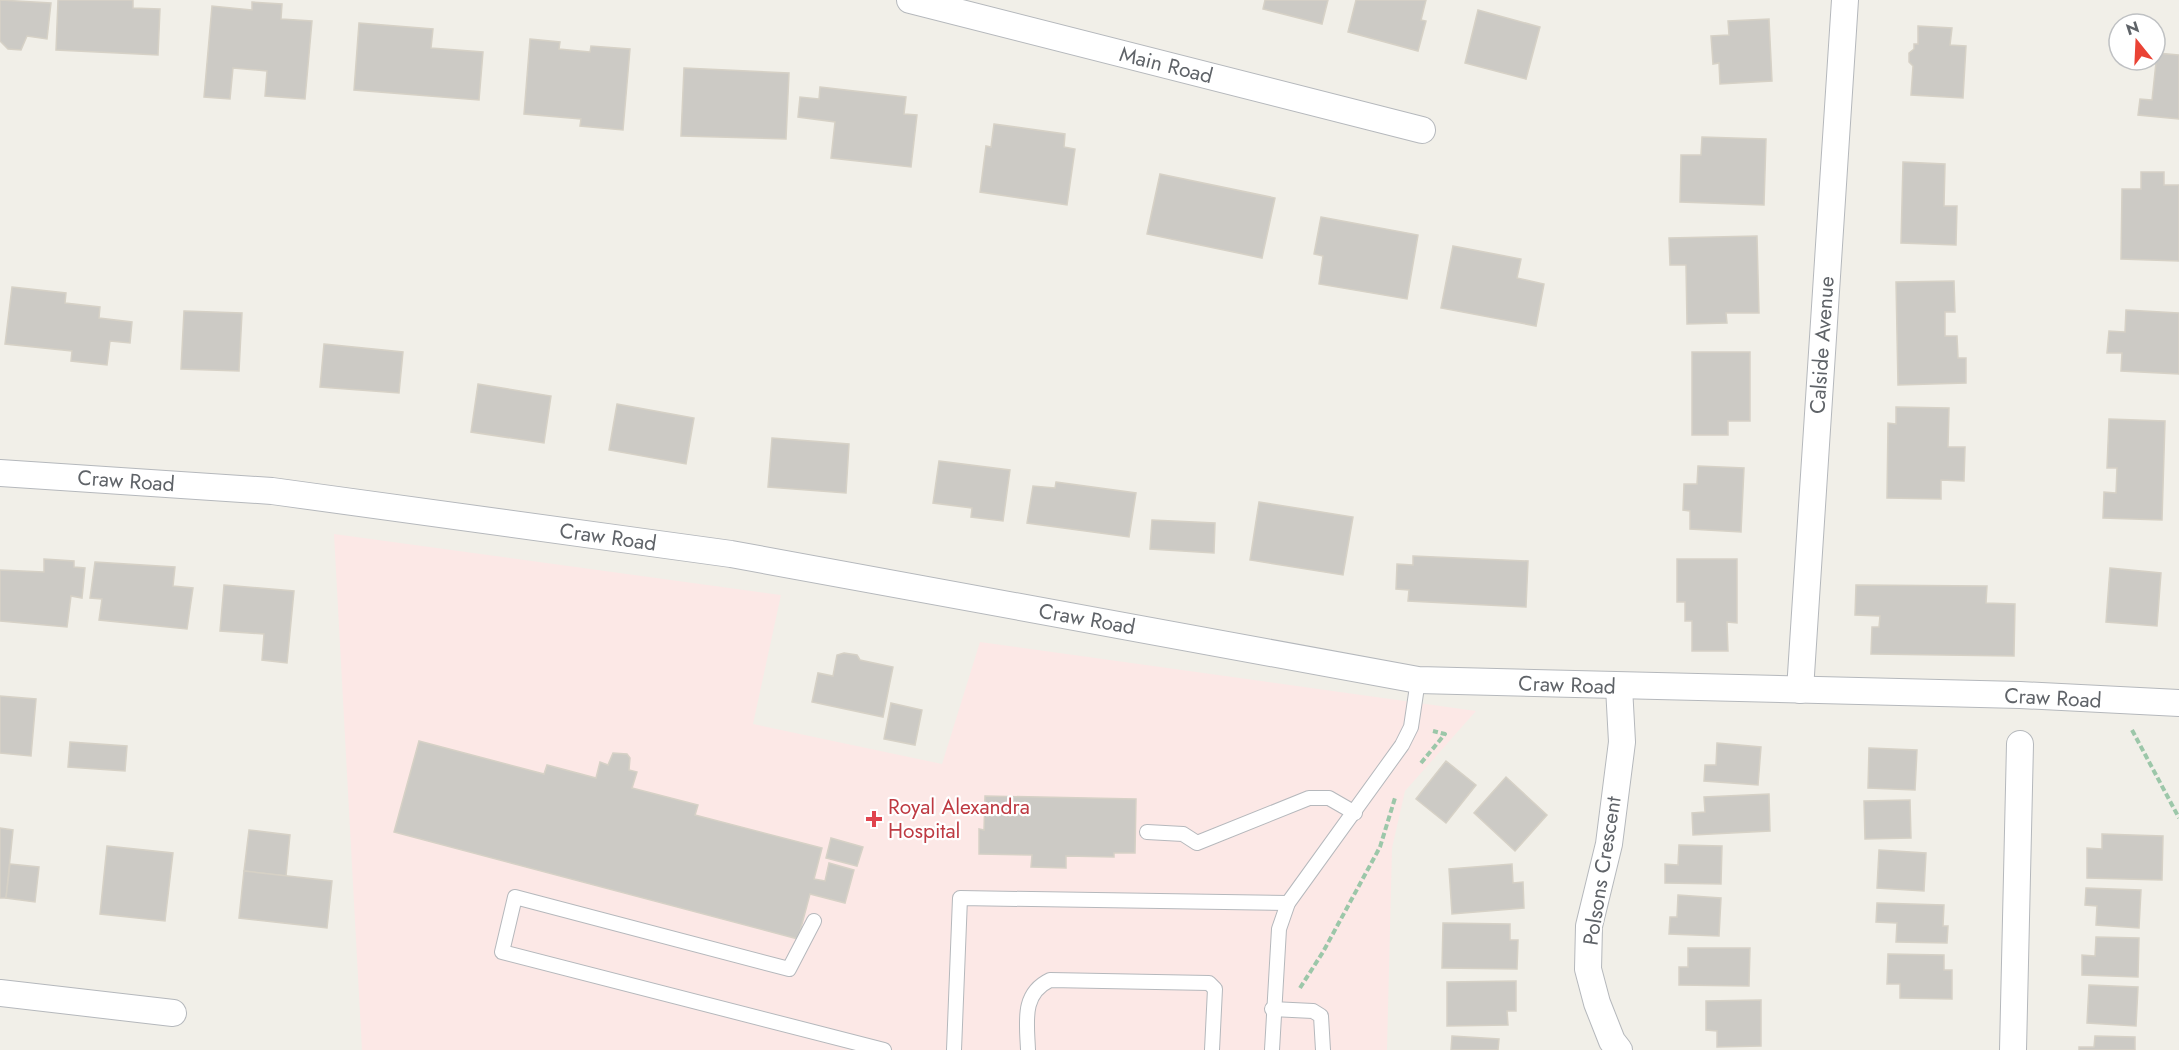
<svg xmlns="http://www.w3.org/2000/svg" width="2179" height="1050" viewBox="0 0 2179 1050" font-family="Jost,sans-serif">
	<rect width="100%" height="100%" fill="#f1efe8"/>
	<path fill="#fce8e6" d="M334,534L781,595L753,724L942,764L980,642L1476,711L1405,791L1392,848L1387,1050H362Z"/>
	<g fill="#cccac5" stroke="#d6d1c6" stroke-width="1.5">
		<path d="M0,0L51,3L47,39L27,36L21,50L8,49L0,41Z"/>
		<path d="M58,0H133V8L160,9L158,55L56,50Z"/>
		<path d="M1265,0H1328L1322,24L1263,9Z"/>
		<path d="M1356,0H1426L1421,20L1426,21L1418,51L1348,32Z"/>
		<path d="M252,2L282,4L281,19L312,21L305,99L265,96L267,71L233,68L230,99L204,97L212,6L252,10Z"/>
		<path d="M1478,10L1540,27L1526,79L1465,63Z"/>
		<path d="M1769,19L1772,81L1720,84L1719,63L1713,64L1711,36L1729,35L1728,21Z"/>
		<path d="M359,23L433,29L431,48L483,52L479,100L354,90Z"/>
		<path d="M1918,26L1952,28L1950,45L1966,46L1963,98L1911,95L1913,66L1909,62V53L1914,49V44H1918Z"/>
		<path d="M530,39L560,42L559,49L590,52L591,46L630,49L623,130L580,126L581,119L524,114Z"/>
		<path d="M2157,53L2179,55V119L2138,115L2140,99L2152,100Z"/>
		<path d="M684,68L789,73L786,139L681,136Z"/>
		<path d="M820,87L906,97L904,114L917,115L911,167L831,158L835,122L798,117L800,97L819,99Z"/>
		<path d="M994,124L1065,134L1064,147L1075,149L1067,205L980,192L986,146L991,147Z"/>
		<path d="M1702,137L1766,139L1764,205L1680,202L1681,155H1701Z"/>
		<path d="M1903,162L1945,164L1944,206H1957L1956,245L1901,243Z"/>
		<path d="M2141,172H2164V185H2179V261L2121,259L2122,189H2141Z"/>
		<path d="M1160,174L1275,198L1262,258L1147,234Z"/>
		<path d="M1321,217L1418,235L1407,299L1319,284L1323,256L1314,254Z"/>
		<path d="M1757,236L1759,313H1726L1727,323L1687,324L1686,265H1670L1669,238Z"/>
		<path d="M1453,246L1521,259L1517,278L1544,284L1536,326L1441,308Z"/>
		<path d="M1954,281L1955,312H1945V336H1957L1958,358H1966V383L1898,385L1896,282Z"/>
		<path d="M12,287L66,293L65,303L100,307L99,318L132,322L130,343L110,341L107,365L71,361L72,351L5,344Z"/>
		<path d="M2126,310L2179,313V374L2121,371L2122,353H2107L2109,331L2125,332Z"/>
		<path d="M184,311L242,313L239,371L181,369Z"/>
		<path d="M324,344L403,352L399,393L320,387Z"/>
		<path d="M1692,352H1750V421H1728V435H1692Z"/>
		<path d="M478,384L551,396L544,443L471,432Z"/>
		<path d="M617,404L694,418L686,464L609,450Z"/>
		<path d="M1896,407L1949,408L1948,447H1965L1964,481L1941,480V499L1887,498L1888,423L1896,424Z"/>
		<path d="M2109,419L2165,421L2162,520L2103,518L2104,492L2116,493L2117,468H2107Z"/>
		<path d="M772,438L849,444L846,493L768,487Z"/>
		<path d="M939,461L1010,470L1003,521L971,517L972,508L933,503Z"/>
		<path d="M1698,466L1744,468L1741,532L1690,529V511L1683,510L1684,484H1697Z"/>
		<path d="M1056,482L1136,493L1129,537L1027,523L1033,486L1055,488Z"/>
		<path d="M1259,502L1353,517L1343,575L1250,560Z"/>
		<path d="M1152,520L1215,523L1214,553L1150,549Z"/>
		<path d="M1413,556L1528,561L1526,607L1408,601L1409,590L1396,589L1397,564L1413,565Z"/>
		<path d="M44,559L74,561V567L85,568L82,598L71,596L67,627L0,621V570L44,572Z"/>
		<path d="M1677,559H1737V623L1727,622L1728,651H1692V621H1685V602H1677Z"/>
		<path d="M95,562L175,567L173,586L193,588L187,629L99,620L102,599L90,598Z"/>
		<path d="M2110,568L2161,573L2157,626L2106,622Z"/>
		<path d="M224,585L294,591L287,663L262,660L264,634L220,631Z"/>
		<path d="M1856,585L1987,586L1986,603L2015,604L2014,656L1871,654L1872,627H1879L1880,616L1855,615Z"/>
		<path d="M844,653L857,655L860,660L893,667L883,717L812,702L818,673L833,676L837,655Z"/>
		<path d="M0,696L36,699L31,756L0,753Z"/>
		<path d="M891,703L922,710L915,745L884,739Z"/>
		<path d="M419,741L544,774L547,765L596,778L600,762L608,765L613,753L627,754L630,758L629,770L637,772L632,788L698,805L695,815L822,848L814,879L825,881L829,863L854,870L845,903L810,894L798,939L394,832Z"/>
		<path d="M70,742L127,746L125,771L68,767Z"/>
		<path d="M1717,743L1761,747L1758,785L1704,781L1705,765H1716Z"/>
		<path d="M1869,748L1917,750L1915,790L1868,788Z"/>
		<path d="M1446,761L1476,785L1446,823L1416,799Z"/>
		<path d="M1506,777L1547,815L1515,851L1474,813Z"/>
		<path d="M1769,794L1770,831L1693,835L1692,813L1705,812L1704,797Z"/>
		<path d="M985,796L1136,799L1135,853H1114V857L1066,856V868L1031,867L1032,855L979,854V829L984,830Z"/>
		<path d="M1910,800L1911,838L1865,839L1864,801Z"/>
		<path d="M0,828L13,830L6,898H0Z"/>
		<path d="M249,830L290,835L286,876L244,871Z"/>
		<path d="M2102,834L2163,836L2162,880L2087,878V848L2102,849Z"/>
		<path d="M831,838L863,847L857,866L826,858Z"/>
		<path d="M1679,845L1722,846L1721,884L1665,883V864L1678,865Z"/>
		<path d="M107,846L173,853L165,921L100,914Z"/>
		<path d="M1879,850L1926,853L1924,891L1877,888Z"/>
		<path d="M10,864L39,867L35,902L6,898Z"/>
		<path d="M1512,864L1513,883L1523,882L1524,908L1452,914L1449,869Z"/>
		<path d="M244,871L332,881L327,928L239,918Z"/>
		<path d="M2086,888L2141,890L2139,928L2096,925L2097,906L2085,905Z"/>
		<path d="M1678,895L1721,898L1719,936L1669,934L1670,917H1677Z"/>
		<path d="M1877,903L1944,905L1943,926H1948L1947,943L1896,942L1897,923L1876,922Z"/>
		<path d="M1443,923L1510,924V940H1518L1517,969L1442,968Z"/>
		<path d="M2096,937L2139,938L2138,977L2082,975V955L2095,956Z"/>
		<path d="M1688,948H1750L1749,986L1679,985V967H1688Z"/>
		<path d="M1888,954L1944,955V970H1952V999L1900,998V984H1887Z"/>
		<path d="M1516,981V1011H1507L1508,1025L1447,1026V982Z"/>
		<path d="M2089,985L2138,987L2136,1026L2087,1023Z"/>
		<path d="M1761,1000V1046L1717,1047V1031L1706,1030V1001Z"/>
		<path d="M1452,1036L1499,1039L1498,1050H1451Z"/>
		<path d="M2095,1036L2135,1037V1050H2079V1047H2094Z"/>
	</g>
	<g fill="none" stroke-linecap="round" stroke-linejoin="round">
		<defs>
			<g id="service">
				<path d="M1147,832L1183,834L1197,843L1309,798H1329L1355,813"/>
				<path d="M814,921L789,969L515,897L502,952L884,1050"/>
				<path d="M1272,1009L1313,1011L1321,1016L1323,1050"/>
				<path d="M954,1050L960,898L1288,903"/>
				<path d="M1028,1050C1027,1022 1021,994 1050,980L1209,983L1215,989L1212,1050"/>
				<path d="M1272,1050L1279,929L1288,903L1402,745L1411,727L1418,680"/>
			</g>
			<g id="minor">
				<path d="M910,0L1422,130"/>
				<path d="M0,473L272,491L731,554L1418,680L2020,695L2179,703"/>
				<path d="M1619,687L1622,742L1609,844L1589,926L1588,969L1597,1003L1612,1041L1619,1050"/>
				<path d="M1800,690L1845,0"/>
				<path d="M0,993L173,1013"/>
				<path d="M2013,1050L2020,744"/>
			</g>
		</defs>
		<use href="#service" stroke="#b5b8bc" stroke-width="16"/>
		<use href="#minor" stroke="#b5b8bc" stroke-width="28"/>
		<g stroke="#9cc7a9" stroke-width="4" stroke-dasharray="6 3" stroke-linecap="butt">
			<path d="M2132,730L2179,818"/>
			<path d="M1421,763L1445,734L1433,731"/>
			<path d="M1300,988L1323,952L1380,847L1395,798"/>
		</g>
		<use href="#service" stroke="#fff" stroke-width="14"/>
		<use href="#minor" stroke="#fff" stroke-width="26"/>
	</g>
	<path fill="#e0444e" stroke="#fff" stroke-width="2" d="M871 810h6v6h6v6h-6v6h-6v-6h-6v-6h6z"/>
	<g text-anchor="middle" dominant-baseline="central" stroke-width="4.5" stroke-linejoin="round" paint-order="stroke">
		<g font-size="21" fill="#5f6368" stroke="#fff">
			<text transform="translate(1166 65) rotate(14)">Main Road</text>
			<text transform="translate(1822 345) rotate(-86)">Calside Avenue</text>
			<text transform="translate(126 481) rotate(4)">Craw Road</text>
			<text transform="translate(608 537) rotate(8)">Craw Road</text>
			<text transform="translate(1087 619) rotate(10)">Craw Road</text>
			<text transform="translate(1567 685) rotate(2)">Craw Road</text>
			<text transform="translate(2053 698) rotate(3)">Craw Road</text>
			<text transform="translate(1602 871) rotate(-81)">Polsons Crescent</text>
		</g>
		<g font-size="21" fill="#be3a42" stroke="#fff" text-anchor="start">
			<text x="888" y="807">Royal Alexandra<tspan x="888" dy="24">Hospital</tspan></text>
		</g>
	</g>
	<g transform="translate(2137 42) rotate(342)"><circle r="28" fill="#ffffff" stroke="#bfc1c3" stroke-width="1.5"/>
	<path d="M0-4.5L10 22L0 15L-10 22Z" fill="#ea4335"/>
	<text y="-9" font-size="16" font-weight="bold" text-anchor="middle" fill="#5f6368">N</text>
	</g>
</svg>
